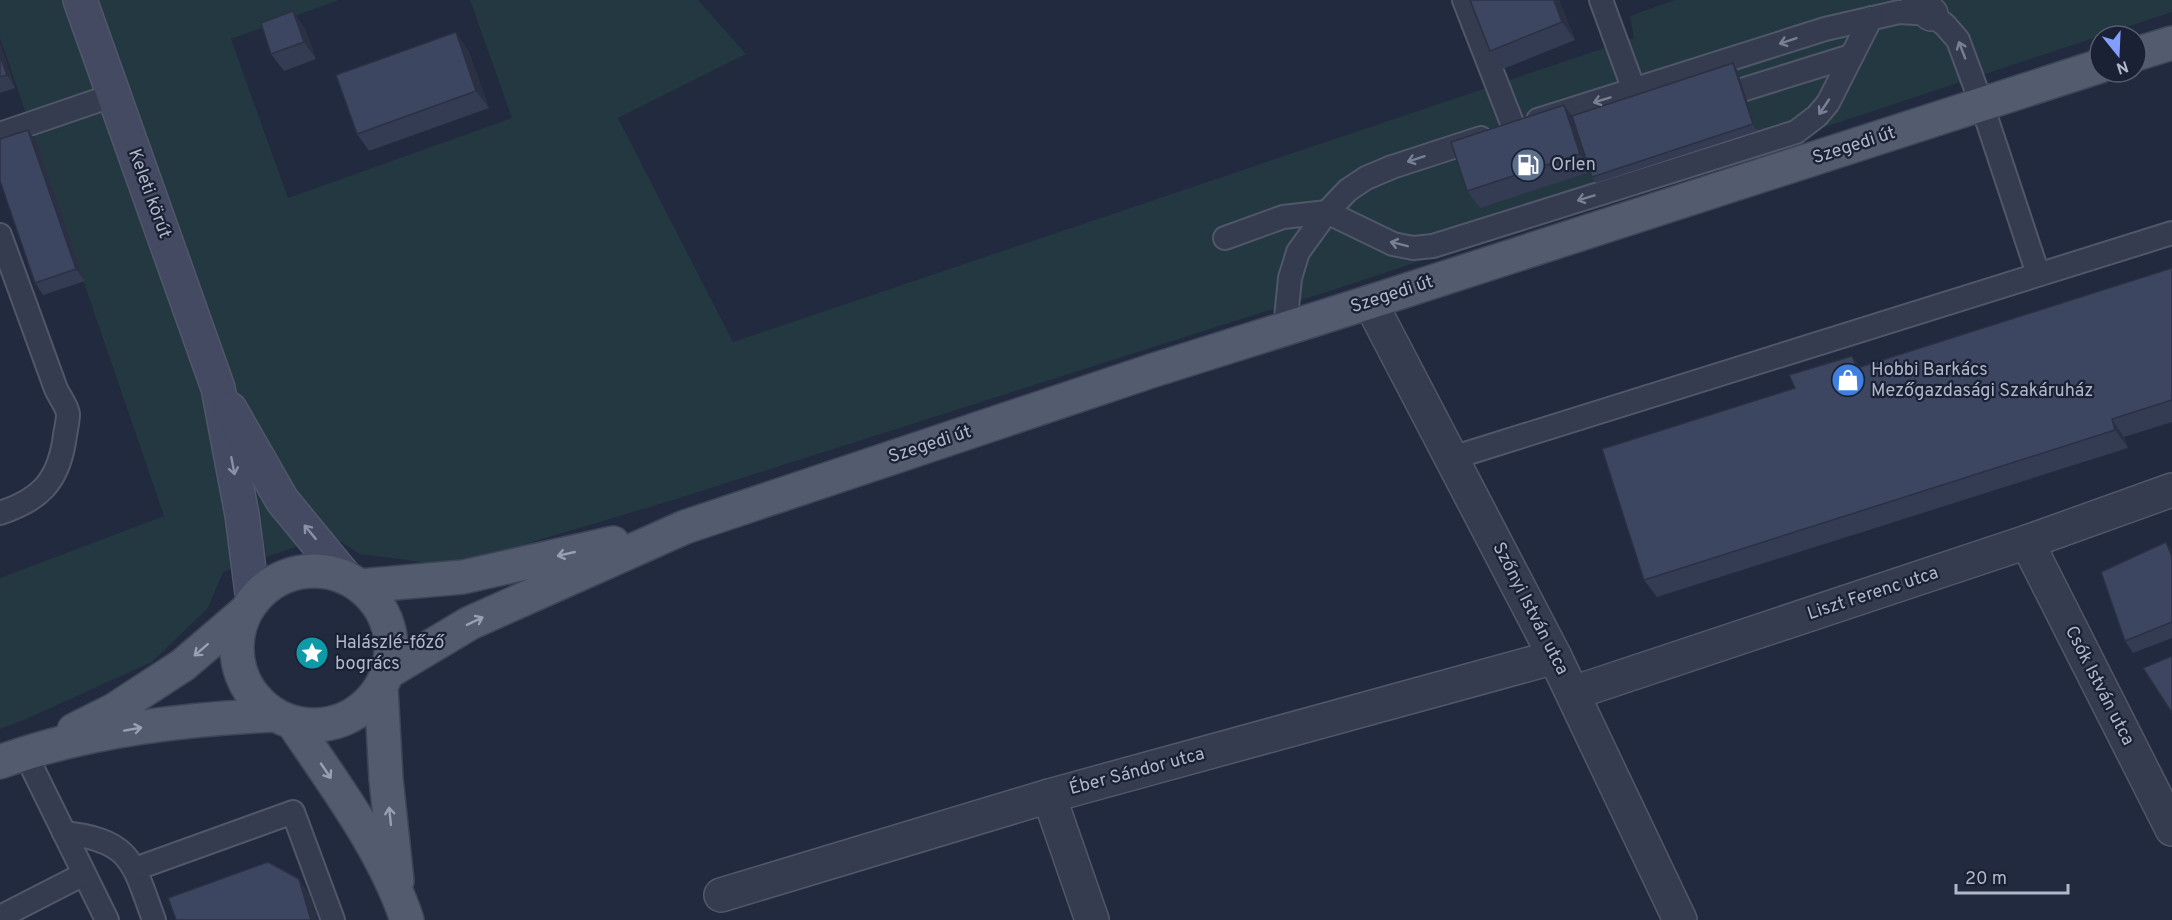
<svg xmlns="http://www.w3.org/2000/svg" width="2172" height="920" viewBox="0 0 2172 920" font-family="Overpass,sans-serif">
	<rect width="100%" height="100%" fill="#212a3f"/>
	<path fill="#233840" d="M0,0H339L231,39L288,198L512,118L470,0H698L746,54L618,118L733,342L1634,38L1630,16L1675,0H2172V12L1339,288L673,500L452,566L360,554L330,535L223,572L208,608L152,662L26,719L0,729V578L164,516L0,38Z"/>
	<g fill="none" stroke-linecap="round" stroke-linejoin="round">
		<defs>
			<g id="service">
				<path d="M1464,0L1514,128"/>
				<path d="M1601,0L1634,90"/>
				<path d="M1745,89L1851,56"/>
				<path d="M1538,120L1825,29L1899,12L1931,14L1945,25L1958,40L1982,105L2038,274"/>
				<path d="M0,134L114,95"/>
				<path d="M0,235L56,389C59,396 67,406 68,414C68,422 65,433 64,442C57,483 39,500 0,513"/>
				<path d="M1225,238L1283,217L1327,212L1393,244L1413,248L1433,246L1796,132L1817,116L1828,103L1871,18"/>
				<path d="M1285,328L1290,278L1298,252L1327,212L1348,190L1366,178L1392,167L1481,138"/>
				<path d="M1452,458L2172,233"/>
				<path d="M25,753L107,920"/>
				<path d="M64,833C132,840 133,863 154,920"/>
				<path d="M135,869L293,812L333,920"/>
				<path d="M0,917L84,874"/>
			</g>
			<g id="minor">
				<path d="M1918,0L1931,14"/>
				<path d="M1370,302L1555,657L1680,920"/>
				<path d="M2027,542L2172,829"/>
				<path d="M1573,693L2027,542L2172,490"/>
				<path d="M1049,796L1092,920"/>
				<path d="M721,895L1049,796L1555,657"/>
			</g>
			<g id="secondary">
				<path d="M80,0L218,388L242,515L253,601"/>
				<path d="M230,409L282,500L346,578"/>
			</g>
			<g id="primary">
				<path d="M2136,54L2172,43"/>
				<circle cx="314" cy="648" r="77"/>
				<path d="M360,586L463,577L613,543"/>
				<path d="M388,672L470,623L685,527L1151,371L1370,302L2100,66"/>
				<path d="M381,688L386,779L397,881"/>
				<path d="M293,723C334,784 384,850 407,920"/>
				<path d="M74,730L114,710L183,665L245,612"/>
				<path d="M0,762C86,730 184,719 275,715"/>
			</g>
		</defs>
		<use href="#service" stroke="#51576a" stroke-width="26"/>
		<use href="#minor" stroke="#51576a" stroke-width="36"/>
		<use href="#secondary" stroke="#51576a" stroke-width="36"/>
		<use href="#primary" stroke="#3f4558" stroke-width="36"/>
		<use href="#service" stroke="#363c4f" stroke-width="22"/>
		<use href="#minor" stroke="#363c4f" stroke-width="33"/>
		<use href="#secondary" stroke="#434a62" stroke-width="33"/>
		<use href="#primary" stroke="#535b6f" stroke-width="33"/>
	</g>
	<g fill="#343c53">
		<path d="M1470,0H1559L1575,40L1503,69L1490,51Z"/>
		<path d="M293,11L305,29L316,59L284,71L271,54Z"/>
		<path d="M0,43L15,88L0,93Z"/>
		<path d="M468,50L489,108L369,151L357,134Z"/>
		<path d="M1733,63L1737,70L1757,131L1596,183L1592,177L1590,172L1480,208L1467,191Z"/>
		<path d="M37,142L85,281L43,295L35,283Z"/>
		<path d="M2172,268V422L2124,437L2128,448L1657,597L1644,580L1795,388L1852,356L1860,367Z"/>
		<path d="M2172,550V638L2133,653L2125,641Z"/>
	</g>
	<g fill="#2b3143">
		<path d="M1554,0H1559L1575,40L1562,22Z"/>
		<path d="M293,11L305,29L316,59L304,42Z"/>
		<path d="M456,32L468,50L489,108L476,91Z"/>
		<path d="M0,43L15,88L7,75L0,56Z"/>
		<path d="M1733,63L1737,70L1757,131L1753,124Z"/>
		<path d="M1564,105L1577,123L1592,171L1580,154Z"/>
		<path d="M28,130L37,142L85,281L76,269Z"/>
		<path d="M1852,356L1864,373L1857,368Z"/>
		<path d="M2112,419L2124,437L2128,448L2115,430Z"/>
		<path d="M2166,542L2172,550V557Z"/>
		<path d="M299,879L311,897L318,920H311Z"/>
	</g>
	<g fill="#3d4660" stroke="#2b3143" stroke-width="1.5">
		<path d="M1470,0H1554L1562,22L1490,51Z"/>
		<path d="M293,11L304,42L271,54L261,23Z"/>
		<path d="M456,32L476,91L357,134L336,75Z"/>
		<path d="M0,56L7,75L0,77Z"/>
		<path d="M1733,63L1753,124L1592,177L1572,116Z"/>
		<path d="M1564,105L1580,154L1467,191L1451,142Z"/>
		<path d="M28,130L76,269L35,283L0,181V139Z"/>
		<path d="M2172,268V400L2112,419L2115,430L1644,580L1602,449L1795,388L1789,375L1852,356L1857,368Z"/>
		<path d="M2166,542L2172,557V622L2125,641L2101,572Z"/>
		<path d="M2172,656V713L2143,668Z"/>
		<path d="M268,862L299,879L311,920H176L168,898Z"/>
	</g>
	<defs><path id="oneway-shaft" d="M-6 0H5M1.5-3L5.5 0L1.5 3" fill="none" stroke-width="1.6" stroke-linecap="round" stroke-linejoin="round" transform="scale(1.5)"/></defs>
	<g stroke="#7a8093">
		<use href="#oneway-shaft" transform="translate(1788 41) rotate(162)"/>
		<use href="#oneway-shaft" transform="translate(1962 50) rotate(-111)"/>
		<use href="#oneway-shaft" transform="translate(1602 100) rotate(163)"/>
		<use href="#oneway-shaft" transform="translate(1824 107) rotate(124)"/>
		<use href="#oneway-shaft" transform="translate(1416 159) rotate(162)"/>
		<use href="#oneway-shaft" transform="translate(1586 198) rotate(163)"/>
		<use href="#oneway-shaft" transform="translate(1399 244) rotate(-166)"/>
	</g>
	<g stroke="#8a91a6">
		<use href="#oneway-shaft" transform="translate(233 466) rotate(79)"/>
		<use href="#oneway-shaft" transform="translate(310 532) rotate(-130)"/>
	</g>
	<g stroke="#9aa0b3">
		<use href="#oneway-shaft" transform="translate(566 554) rotate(167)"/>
		<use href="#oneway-shaft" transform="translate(475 621) rotate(-26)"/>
		<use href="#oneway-shaft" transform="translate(201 650) rotate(139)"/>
		<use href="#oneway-shaft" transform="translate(133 729) rotate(-10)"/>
		<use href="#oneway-shaft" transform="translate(326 771) rotate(56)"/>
		<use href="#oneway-shaft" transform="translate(390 816) rotate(-96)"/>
	</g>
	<defs>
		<symbol id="fuel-disc" viewBox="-11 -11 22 22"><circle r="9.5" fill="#5c6f8a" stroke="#1b2134"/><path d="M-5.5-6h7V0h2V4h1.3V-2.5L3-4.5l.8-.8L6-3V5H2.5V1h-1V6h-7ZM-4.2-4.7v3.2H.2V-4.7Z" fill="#fff"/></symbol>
		<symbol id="shop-disc" viewBox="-11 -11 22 22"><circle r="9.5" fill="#3f7fe0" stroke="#1b2134"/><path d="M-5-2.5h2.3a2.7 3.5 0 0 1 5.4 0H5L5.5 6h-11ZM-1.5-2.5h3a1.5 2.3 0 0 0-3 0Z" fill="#fff"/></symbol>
		<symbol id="sight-disc" viewBox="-11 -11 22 22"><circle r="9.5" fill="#0f9aa8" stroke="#1b2134"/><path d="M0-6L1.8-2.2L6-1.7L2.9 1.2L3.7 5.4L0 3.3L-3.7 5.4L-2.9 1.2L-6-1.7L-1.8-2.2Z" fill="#fff"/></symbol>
	</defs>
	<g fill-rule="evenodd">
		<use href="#fuel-disc" x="1509" y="146" width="38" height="38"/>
		<use href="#shop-disc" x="1829" y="361" width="38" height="38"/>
		<use href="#sight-disc" x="293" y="634" width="38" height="38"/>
	</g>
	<g text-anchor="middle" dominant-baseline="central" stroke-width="4.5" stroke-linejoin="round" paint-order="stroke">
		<g font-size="18" fill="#b1b7ca" stroke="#1b2134">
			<text transform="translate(1854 146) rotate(-18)">Szegedi út</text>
			<text transform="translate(149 194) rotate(70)">Keleti körút</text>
			<text transform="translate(1392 295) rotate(-18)">Szegedi út</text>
			<text transform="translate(930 445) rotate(-18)">Szegedi út</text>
			<text transform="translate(1873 594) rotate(-18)">Liszt Ferenc utca</text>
			<text transform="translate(1530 609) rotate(63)">Szőnyi István utca</text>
			<text transform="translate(2099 686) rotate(63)">Csók István utca</text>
			<text transform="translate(1137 772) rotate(-15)">Éber Sándor utca</text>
		</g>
		<g font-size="18" fill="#b1b7ca" stroke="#1b2134" text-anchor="start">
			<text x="1551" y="165">Orlen</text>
			<text x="1871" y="370">Hobbi Barkács<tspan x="1871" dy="21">Mezőgazdasági Szakáruház</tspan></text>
			<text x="335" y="643">Halászlé-főző<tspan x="335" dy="21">bogrács</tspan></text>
		</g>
	</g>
	<g transform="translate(2118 54) rotate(162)"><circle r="28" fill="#1b2134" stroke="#575d70" stroke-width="1.5"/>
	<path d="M0-4.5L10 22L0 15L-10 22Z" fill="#829fff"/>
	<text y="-9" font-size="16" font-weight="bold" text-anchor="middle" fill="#b1b7ca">N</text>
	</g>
	<path d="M1956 884v9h112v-9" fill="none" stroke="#b1b7ca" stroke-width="3"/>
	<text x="1965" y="884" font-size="18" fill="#b1b7ca" stroke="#1b2134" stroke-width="4.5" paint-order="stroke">20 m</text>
</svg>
